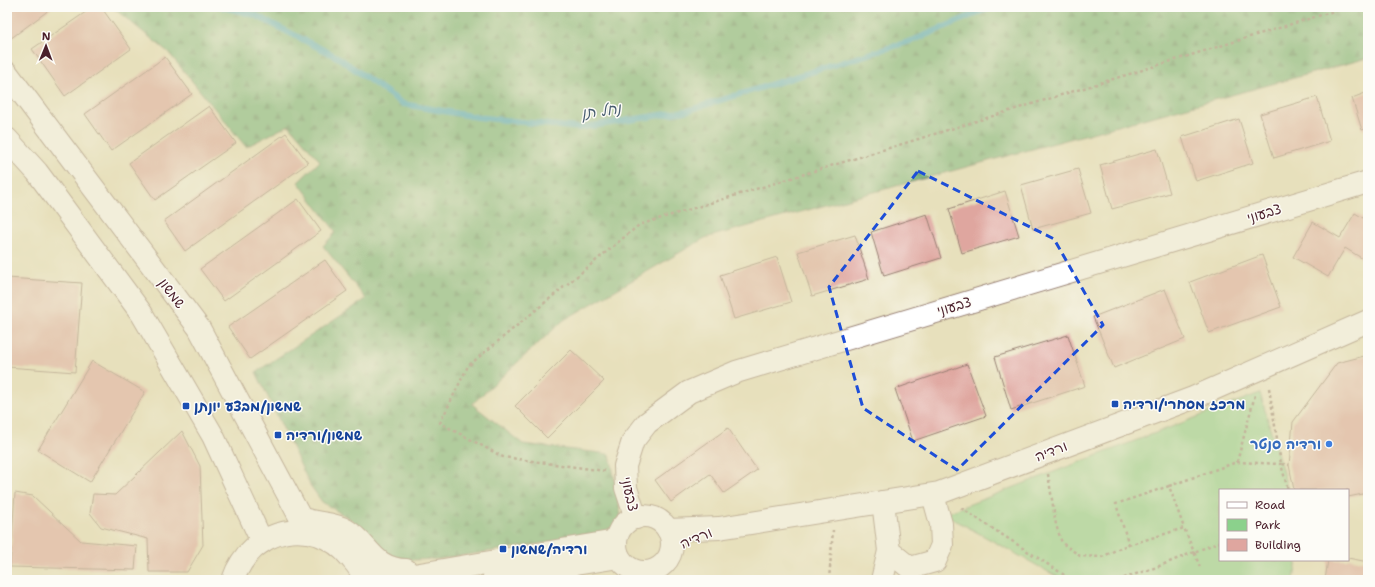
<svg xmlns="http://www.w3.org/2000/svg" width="1375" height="587" viewBox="0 0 1375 587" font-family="'Shantell Sans','Playpen Sans Hebrew',sans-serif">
	<defs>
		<pattern id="forest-firs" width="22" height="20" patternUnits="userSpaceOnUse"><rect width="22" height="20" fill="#70b378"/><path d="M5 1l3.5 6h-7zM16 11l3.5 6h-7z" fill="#5e9163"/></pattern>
	</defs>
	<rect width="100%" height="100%" fill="#fdfcf7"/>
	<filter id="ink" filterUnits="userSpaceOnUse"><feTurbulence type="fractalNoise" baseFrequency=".025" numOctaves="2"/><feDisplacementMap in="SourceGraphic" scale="8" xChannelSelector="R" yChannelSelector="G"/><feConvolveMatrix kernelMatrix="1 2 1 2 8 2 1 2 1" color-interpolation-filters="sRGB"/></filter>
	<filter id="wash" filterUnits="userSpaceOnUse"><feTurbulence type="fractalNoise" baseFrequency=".012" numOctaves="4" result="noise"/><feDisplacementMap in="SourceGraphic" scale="16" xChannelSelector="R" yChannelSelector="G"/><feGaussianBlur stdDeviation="0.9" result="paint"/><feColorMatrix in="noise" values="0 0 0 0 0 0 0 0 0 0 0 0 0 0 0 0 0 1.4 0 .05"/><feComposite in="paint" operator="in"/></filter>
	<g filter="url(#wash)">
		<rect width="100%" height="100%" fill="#e7e0bc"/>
		<path fill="url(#forest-firs)" stroke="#5d6952" d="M112,7H1368V58L705,238L564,320L472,404L523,444L610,454L621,516L613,526L604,534L440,559L410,560L396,558L385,552L355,522L322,502L310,485L256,372L366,299L323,246L336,232L298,182L320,161L289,125L246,147L168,52Z"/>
		<path fill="#8bd18c" stroke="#6a785c" d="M1260,393L1288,490H1220V560H1297L1294,580H1063L944,514Z"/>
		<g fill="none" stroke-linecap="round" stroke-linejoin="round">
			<path stroke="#43a7c3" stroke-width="6" d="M223,7L255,15L339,58L403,104L477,117L579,128L686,111L914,40L991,7"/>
		</g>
		<g id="blocks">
			<g fill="#dfa69f">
				<path d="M7,7H53L10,39L7,35Z"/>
				<path d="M93,7H101L131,49L65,96L32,49Z"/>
				<path d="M165,57L192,94L111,151L85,114Z"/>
				<path d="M1368,92V128L1362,130L1352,98Z"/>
				<path d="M1317,97L1330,141L1274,158L1260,114Z"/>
				<path d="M209,106L236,143L155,200L129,163Z"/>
				<path d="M1239,119L1253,163L1196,181L1182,137Z"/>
				<path d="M286,133L308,163L185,251L164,221Z"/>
				<path d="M1157,149L1170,193L1112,209L1100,165Z"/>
				<path d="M1078,169L1091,213L1033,229L1021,185Z"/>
				<path d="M1005,191L1019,236L962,253L949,209Z"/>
				<path d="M298,199L321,231L224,301L200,269Z"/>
				<path d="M1355,213L1368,221V262L1345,248L1328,277L1293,257L1313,222L1340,238Z"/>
				<path d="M927,214L941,258L884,276L871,232Z"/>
				<path d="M855,235L869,279L812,296L798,252Z"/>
				<path d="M1262,255L1281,307L1209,333L1190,282Z"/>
				<path d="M777,257L791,302L734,319L720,275Z"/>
				<path d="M325,260L347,291L250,359L228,327Z"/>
				<path d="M7,278L82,283L75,372L7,367Z"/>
				<path d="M1165,289L1185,339L1114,368L1093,317Z"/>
				<path d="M1068,335L1085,386L1011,410L995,357Z"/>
				<path d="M571,350L604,381L547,438L515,406Z"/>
				<path d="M1368,355V493L1348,497V490H1294L1289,465L1293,422L1337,363Z"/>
				<path d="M92,361L145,392L90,482L38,450Z"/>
				<path d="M967,364L986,416L913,441L895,389Z"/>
				<path d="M728,428L757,470L724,493L710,474L671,502L655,480Z"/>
				<path d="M182,431L200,466L203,545L187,572H149L148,539L101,527L90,513L93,494L115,495Z"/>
				<path d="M15,493L33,496L81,541L137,546L135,570L10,567Z"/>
				<path d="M1348,558L1368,562V580H1325L1328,560H1348Z"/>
			</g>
		</g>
	</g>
	<g filter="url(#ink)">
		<use href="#blocks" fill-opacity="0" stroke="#988074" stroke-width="1"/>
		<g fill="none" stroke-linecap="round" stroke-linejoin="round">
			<defs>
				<g id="minor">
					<path d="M7,73L199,328L308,532"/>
					<path d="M7,139L37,172L142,314L213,436L262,542"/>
					<path d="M883,502L889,551L910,568L935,561L942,545L941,524L933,495"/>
					<circle cx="644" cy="544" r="28"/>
					<path d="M636,518L626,488L625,466L633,441L647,423L689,392L736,372L1368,182"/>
					<path d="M307,520C319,524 334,523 346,530C369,543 372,569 406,570"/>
					<path d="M668,530L719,528L939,493L1193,398L1368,321"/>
					<path d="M363,574L386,577L408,576L616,541"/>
					<path d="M494,577L619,557"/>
					<path d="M233,580C251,527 314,514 350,557C356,564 363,571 364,580"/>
					<path d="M882,580L889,551"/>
				</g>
			</defs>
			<use href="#minor" stroke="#988074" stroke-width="24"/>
			<g stroke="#988074" stroke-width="2.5" stroke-dasharray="3 3" stroke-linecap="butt">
				<path d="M1269,388L1281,464L1289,465"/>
				<path d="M1237,462L1255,395"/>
				<path d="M605,471L503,457L440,423L468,366L639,225L1347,7"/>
				<path d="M1048,474L1056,525L1062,543L1080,556L1102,557L1122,547L1184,528L1194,552L1157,567L1118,580"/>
				<path d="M1169,486L1237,462L1281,464L1288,490"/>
				<path d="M961,508L1072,580"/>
				<path d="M1129,545L1116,504L1169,486L1184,528"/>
				<path d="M1200,567L1194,552L1220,542"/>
				<path d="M829,580L833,530"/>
			</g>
			<use href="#minor" stroke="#fff" stroke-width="22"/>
		</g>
	</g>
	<path d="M0 0H1375V587H0ZM918,171L1054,239L1103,325L957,470L863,408L829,287Z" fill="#e7e0bc" fill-opacity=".55" fill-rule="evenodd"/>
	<path fill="none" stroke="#1d4ed8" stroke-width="3" stroke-dasharray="8 5" stroke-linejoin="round" d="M918,171L1054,239L1103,325L957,470L863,408L829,287Z"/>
	<g fill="#1a4fb4" stroke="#fdfcf7" stroke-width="1.5">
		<rect x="1111" y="400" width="8" height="8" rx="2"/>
		<rect x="182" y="402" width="8" height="8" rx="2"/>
		<rect x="274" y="431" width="8" height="8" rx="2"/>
		<rect x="499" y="545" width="8" height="8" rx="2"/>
	</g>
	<circle fill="#3f7fe0" stroke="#fdfcf7" stroke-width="1.5" cx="1329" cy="444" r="4"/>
	<g text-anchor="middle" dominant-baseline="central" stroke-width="3" stroke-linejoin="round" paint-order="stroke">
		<g font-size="14" fill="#4a1f2b" stroke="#fdfcf7">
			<text transform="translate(1264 213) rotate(-17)">צבעוני</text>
			<text transform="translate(172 293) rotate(53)">שמשון</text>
			<text transform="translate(954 306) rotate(-17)">צבעוני</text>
			<text transform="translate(1051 451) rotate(-21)">ורדיה</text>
			<text transform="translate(630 494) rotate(77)">צבעוני</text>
			<text transform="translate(696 538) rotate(-23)">ורדיה</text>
		</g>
		<g font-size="14" font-weight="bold" fill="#164399" stroke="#fdfcf7" text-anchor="start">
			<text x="1123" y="404">מרכז מסחרי/ורדיה</text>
			<text x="194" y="406">שמשון/מבצע יונתן</text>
			<text x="286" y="435">שמשון/ורדיה</text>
			<text x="511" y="549">ורדיה/שמשון</text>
		</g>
		<g font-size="14" font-weight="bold" fill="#366cbe" stroke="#fdfcf7" text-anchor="end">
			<text x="1321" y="444">ורדיה סנטר</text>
		</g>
		<g font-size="15" font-style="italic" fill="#475c6f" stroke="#fdfcf7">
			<text transform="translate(601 111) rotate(-8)">נחל תן</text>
		</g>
	</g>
	<rect width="1375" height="587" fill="none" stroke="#fdfcf7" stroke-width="24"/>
	<rect x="1219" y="489" width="130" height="72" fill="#fdfcf7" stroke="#b5a4a5"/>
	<rect x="1227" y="502" width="20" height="6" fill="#ffffff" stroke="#b5a4a5"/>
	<text x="1255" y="509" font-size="12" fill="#4a1f2b">Road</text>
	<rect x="1227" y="519" width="20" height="12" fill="#8bd18c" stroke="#b5a4a5"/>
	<text x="1255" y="529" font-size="12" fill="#4a1f2b">Park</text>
	<rect x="1227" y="539" width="20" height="12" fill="#dfa69f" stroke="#b5a4a5"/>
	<text x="1255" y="549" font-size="12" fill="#4a1f2b">Building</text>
	<g transform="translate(46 46) rotate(1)" stroke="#fdfcf7" stroke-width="3" paint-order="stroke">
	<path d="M0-3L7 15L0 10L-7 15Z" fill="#4a1f2b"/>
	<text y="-6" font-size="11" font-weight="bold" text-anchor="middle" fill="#4a1f2b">N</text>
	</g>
</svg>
